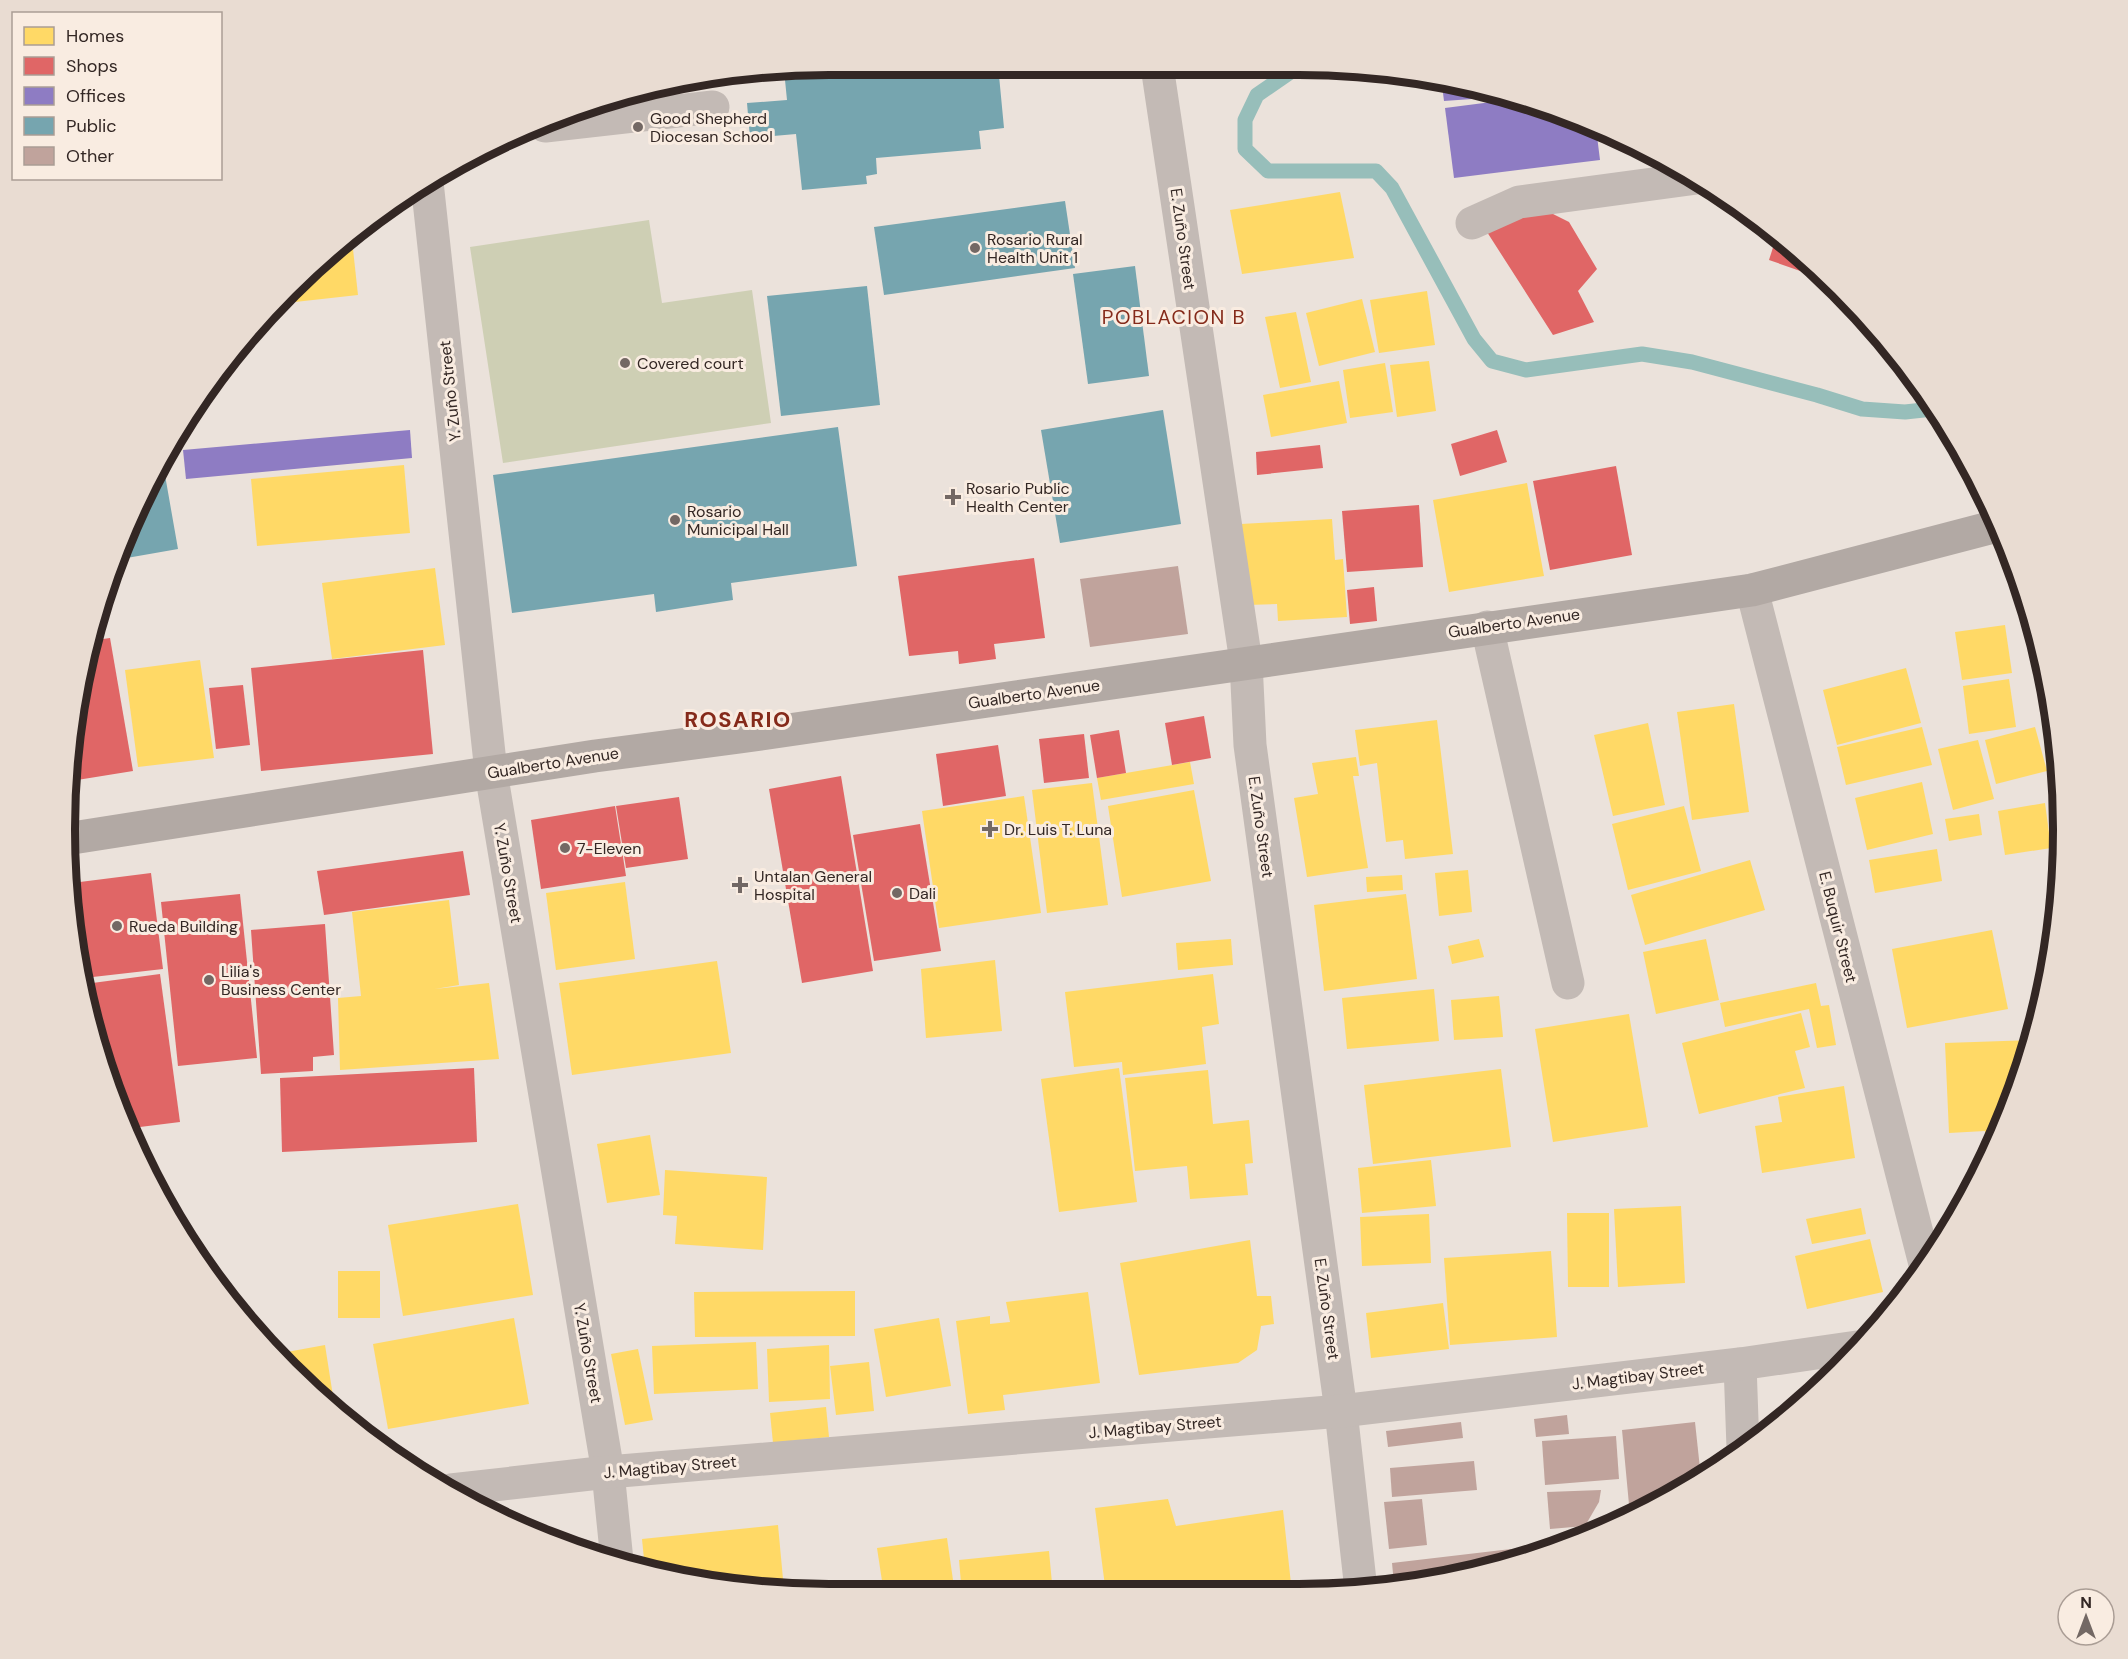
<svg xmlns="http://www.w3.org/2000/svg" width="2128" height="1659" viewBox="0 0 2128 1659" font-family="'DM Sans',sans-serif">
	<rect width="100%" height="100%" fill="#ebe2db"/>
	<path fill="#cecfb4" d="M649,220L662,303L752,290L771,423L503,463L470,247Z"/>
	<g fill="#ffd966">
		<path d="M1340,192L1354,258L1242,274L1230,210Z"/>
		<path d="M352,240L358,295L277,304L288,289Z"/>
		<path d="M1427,291L1435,345L1379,353L1370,300Z"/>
		<path d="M1362,299L1375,352L1319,366L1306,313Z"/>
		<path d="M1296,312L1311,382L1280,388L1265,317Z"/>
		<path d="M1429,361L1436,411L1397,417L1390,365Z"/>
		<path d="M1385,363L1393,412L1350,418L1343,370Z"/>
		<path d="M1339,381L1347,423L1271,437L1263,395Z"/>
		<path d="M404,465L410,533L257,546L251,479Z"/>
		<path d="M1527,483L1544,576L1449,592L1433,500Z"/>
		<path d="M1332,519L1335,560L1343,559L1347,617L1278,621L1277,604L1246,605L1241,524Z"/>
		<path d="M435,568L445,645L332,659L322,583Z"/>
		<path d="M2005,625L2012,673L1962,680L1955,632Z"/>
		<path d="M200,660L214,758L138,767L125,670Z"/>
		<path d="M1906,668L1921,723L1837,745L1823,690Z"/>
		<path d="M2009,679L2016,727L1969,734L1963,686Z"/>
		<path d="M1734,704L1749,812L1692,820L1677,712Z"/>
		<path d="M1437,720L1453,854L1405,859L1403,840L1386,842L1377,763L1360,766L1355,730Z"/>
		<path d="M1648,723L1665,805L1613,816L1594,735Z"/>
		<path d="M1922,727L1932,765L1846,785L1837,747Z"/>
		<path d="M2035,727L2047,771L1996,784L1985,740Z"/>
		<path d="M1978,740L1994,799L1953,810L1938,749Z"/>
		<path d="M1356,757L1359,776H1353L1368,868L1307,877L1294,798L1318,794L1312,763Z"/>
		<path d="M1190,762L1194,784L1101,800L1097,778Z"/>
		<path d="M1922,782L1933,834L1867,850L1855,798Z"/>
		<path d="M1092,783L1108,905L1047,913L1032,790Z"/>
		<path d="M1194,790L1211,881L1122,897L1108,806Z"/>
		<path d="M1024,796L1041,913L939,928L922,811Z"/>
		<path d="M2045,803L2051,848L2005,855L1998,811Z"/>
		<path d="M1684,806L1701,871L1628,890L1612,824Z"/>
		<path d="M1979,814L1982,835L1949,841L1945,819Z"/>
		<path d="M1937,849L1942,881L1875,893L1869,860Z"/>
		<path d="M1750,860L1765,910L1645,945L1631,895Z"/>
		<path d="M1468,870L1472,912L1439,916L1435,873Z"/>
		<path d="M1402,875L1403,890L1367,892L1366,877Z"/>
		<path d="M625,882L635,959L556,970L546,893Z"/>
		<path d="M1406,894L1417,979L1324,991L1314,905Z"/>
		<path d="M449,900L459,985L435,989L489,983L499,1059L340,1070L338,998L361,996L352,912Z"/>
		<path d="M1992,930L2008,1009L1907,1028L1892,949Z"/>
		<path d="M1231,939L1233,965L1178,970L1176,943Z"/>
		<path d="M1479,939L1484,957L1452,964L1448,946Z"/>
		<path d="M1706,939L1719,1000L1656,1014L1643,952Z"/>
		<path d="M995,960L1002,1031L926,1038L921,969Z"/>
		<path d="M717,961L731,1053L572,1075L559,983Z"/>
		<path d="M1213,974L1219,1024L1202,1027L1206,1064L1123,1075L1122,1062L1074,1067L1065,992Z"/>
		<path d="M1816,983L1821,1006L1829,1005L1836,1045L1817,1048L1809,1009L1725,1027L1720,1003Z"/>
		<path d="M1434,989L1439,1041L1347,1049L1342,998Z"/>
		<path d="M1499,996L1503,1037L1454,1040L1451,1000Z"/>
		<path d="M1801,1013L1810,1047L1795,1051L1805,1088L1699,1114L1682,1043Z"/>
		<path d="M1629,1014L1648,1127L1553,1142L1535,1029Z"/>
		<path d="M2033,1040L1985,1166V1131L1949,1133L1945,1043Z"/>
		<path d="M1119,1068L1137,1202L1059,1212L1041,1079Z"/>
		<path d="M1501,1069L1511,1147L1373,1164L1364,1085Z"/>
		<path d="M1208,1070L1213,1124L1249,1120L1253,1163L1245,1164L1248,1195L1190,1199L1187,1166L1135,1171L1125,1078Z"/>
		<path d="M1844,1086L1855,1158L1762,1173L1755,1126L1782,1122L1778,1097Z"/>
		<path d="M650,1135L660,1195L607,1203L597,1144Z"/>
		<path d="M1431,1160L1436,1206L1362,1213L1358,1168Z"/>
		<path d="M665,1170L767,1177L763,1250L675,1244L677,1216L663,1215Z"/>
		<path d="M518,1204L533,1295L403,1316L388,1225Z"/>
		<path d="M1681,1206L1685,1283L1618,1287L1614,1209Z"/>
		<path d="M1861,1208L1866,1234L1812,1244L1806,1219Z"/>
		<path d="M1567,1213H1609V1287H1568Z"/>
		<path d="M1429,1214L1431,1263L1362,1266L1360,1217Z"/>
		<path d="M1870,1239L1883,1292L1807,1309L1795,1256Z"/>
		<path d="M1250,1240L1257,1296H1271L1274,1324L1261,1326L1257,1350L1238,1363L1139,1375L1120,1263Z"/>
		<path d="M1551,1251L1557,1337L1450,1345L1444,1258Z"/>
		<rect x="338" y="1271" width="42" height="47"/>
		<path d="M855,1291V1336L695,1337L694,1292Z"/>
		<path d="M1088,1292L1100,1383L1003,1395L1005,1410L968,1414L956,1321L990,1316V1324L1010,1322L1006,1302Z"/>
		<path d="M1443,1303L1449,1349L1371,1358L1366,1313Z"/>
		<path d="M514,1318L529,1404L388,1429L373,1344Z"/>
		<path d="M939,1318L951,1386L886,1397L874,1329Z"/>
		<path d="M756,1342L758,1389L654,1394L652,1346Z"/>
		<path d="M325,1345L335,1409L288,1370L276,1354Z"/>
		<path d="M829,1345L830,1399L769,1402L767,1349Z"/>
		<path d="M638,1349L653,1420L625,1425L611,1354Z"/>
		<path d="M869,1362L874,1411L836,1415L830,1366Z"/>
		<path d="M826,1407L829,1437L773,1443L770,1413Z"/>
		<path d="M1168,1499L1176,1526L1283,1510L1292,1593L1106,1594L1095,1508Z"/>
		<path d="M778,1525L784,1590L681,1580L645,1569L642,1539Z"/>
		<path d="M947,1538L955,1594H884L877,1548Z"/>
		<path d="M1049,1551L1053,1594H962L959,1560Z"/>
	</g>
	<g fill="#e06666">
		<path d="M1531,203L1569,222L1597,269L1578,291L1594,322L1553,335L1487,232Z"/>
		<path d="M1777,235L1826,280L1769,260Z"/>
		<path d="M1497,430L1507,462L1460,476L1451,444Z"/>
		<path d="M1320,445L1323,468L1257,475L1256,452Z"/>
		<path d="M1616,466L1632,555L1550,570L1533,481Z"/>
		<path d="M1419,505L1423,567L1347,572L1342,511Z"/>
		<path d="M1034,558L1045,638L994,644L996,659L959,664L958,651L909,656L898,576Z"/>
		<path d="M1374,587L1377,621L1350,624L1347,590Z"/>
		<path d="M110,638L133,771L71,781L89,641Z"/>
		<path d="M423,650L433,754L261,771L251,668Z"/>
		<path d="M243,685L250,745L216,749L209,688Z"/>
		<path d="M1204,716L1211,758L1172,765L1165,723Z"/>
		<path d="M1119,730L1126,773L1097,778L1090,735Z"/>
		<path d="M1084,734L1089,778L1044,783L1039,739Z"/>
		<path d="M998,745L1006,796L943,806L936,754Z"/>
		<path d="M841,776L873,971L802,983L769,789Z"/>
		<path d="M679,797L688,859L626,868L616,806Z"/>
		<path d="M615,806L626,876L541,889L531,820Z"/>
		<path d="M920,824L941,951L874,961L853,835Z"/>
		<path d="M463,851L470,895L324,915L317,871Z"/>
		<path d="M151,873L163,969L84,978L72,883Z"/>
		<path d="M240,894L257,1058L178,1066L161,902Z"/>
		<path d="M325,924L334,1055L313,1057V1071L261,1074L251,930Z"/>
		<path d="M160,974L180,1122L132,1128L91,1028L85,984Z"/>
		<path d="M474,1068L477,1142L282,1152L280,1078Z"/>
	</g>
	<g fill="#8e7cc3">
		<path d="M1442,85L1500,96V97L1444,101Z"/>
		<path d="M1515,99L1544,105L1596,128L1600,160L1454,178L1445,108Z"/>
		<path d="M410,430L412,458L186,479L183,450Z"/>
	</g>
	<g fill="#76a5af">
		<path d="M830,64L998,65L1004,128L979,131L981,149L876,158L877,174L866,176L867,184L802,190L796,134L750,138L747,103L787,100L784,70Z"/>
		<path d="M1065,201L1075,268L884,295L874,227Z"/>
		<path d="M1135,266L1149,376L1088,384L1073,274Z"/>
		<path d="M867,286L880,405L781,416L767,296Z"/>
		<path d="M1163,410L1181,524L1060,543L1041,430Z"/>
		<path d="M838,427L857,566L731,583L733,600L656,612L654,594L512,613L493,475Z"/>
		<path d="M162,458L178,549L121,559L137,520Z"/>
	</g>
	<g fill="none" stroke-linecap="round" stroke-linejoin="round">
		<path stroke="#97beba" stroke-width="15" d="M1299,66L1257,95L1245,120V149L1268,171H1376L1392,188L1474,339L1492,361L1526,370L1642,354L1692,362L1817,395L1862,409L1905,412L1933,409"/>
	</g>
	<g fill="#c0a39c">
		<path d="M1178,566L1188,634L1090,647L1080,579Z"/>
		<path d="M1567,1415L1569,1434L1536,1437L1534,1419Z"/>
		<path d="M1461,1422L1463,1438L1388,1447L1386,1431Z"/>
		<path d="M1695,1422L1701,1478L1681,1492L1630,1515L1622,1430Z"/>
		<path d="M1616,1436L1619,1479L1545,1485L1542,1441Z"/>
		<path d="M1474,1461L1477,1490L1392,1497L1390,1468Z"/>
		<path d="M1601,1490L1599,1502L1585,1526L1550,1529L1547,1492Z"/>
		<path d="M1422,1499L1427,1545L1389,1549L1384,1502Z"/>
		<path d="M1511,1549L1512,1560L1394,1584L1392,1563Z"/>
	</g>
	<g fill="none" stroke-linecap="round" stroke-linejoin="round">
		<g stroke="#c3bab5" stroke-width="33">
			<path d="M1157,66L1246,662L1250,745L1341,1411L1361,1590"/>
			<path d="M545,126L713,107"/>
			<path d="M427,182L491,772L608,1472L617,1561"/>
			<path d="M1472,223L1519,202L1697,178"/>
			<path d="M1752,590L1925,1264"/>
			<path d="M1487,627L1568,983"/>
			<path d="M1740,1364L1743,1448"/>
			<path d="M451,1490L608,1472L1341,1411L1740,1364L1857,1347"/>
		</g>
		<path stroke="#b2a9a4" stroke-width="33" d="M66,839L595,756L740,737L1752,590L1997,526"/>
	</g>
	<g fill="#736864" stroke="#f9ece1" stroke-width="2">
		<circle cx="638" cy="127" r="6"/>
		<circle cx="975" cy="248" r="6"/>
		<circle cx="625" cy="363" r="6"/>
		<path d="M950 488h6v6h6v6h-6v6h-6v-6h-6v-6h6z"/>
		<circle cx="675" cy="520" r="6"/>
		<path d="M987 820h6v6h6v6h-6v6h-6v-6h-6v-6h6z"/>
		<circle cx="565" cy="848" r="6"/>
		<path d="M737 876h6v6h6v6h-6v6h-6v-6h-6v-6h6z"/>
		<circle cx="897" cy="893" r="6"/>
		<circle cx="117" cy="926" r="6"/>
		<circle cx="209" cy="980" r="6"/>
	</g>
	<g text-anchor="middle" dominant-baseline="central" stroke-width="6" stroke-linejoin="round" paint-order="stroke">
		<g font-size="16" fill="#332724" stroke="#f9ece1" text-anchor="start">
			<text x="650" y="118">Good Shepherd<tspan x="650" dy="18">Diocesan School</tspan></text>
			<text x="987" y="239">Rosario Rural<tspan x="987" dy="18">Health Unit 1</tspan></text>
			<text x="637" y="363">Covered court</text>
			<text x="966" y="488">Rosario Public<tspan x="966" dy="18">Health Center</tspan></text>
			<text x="687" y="511">Rosario<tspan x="687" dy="18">Municipal Hall</tspan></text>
			<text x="1004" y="829">Dr. Luis T. Luna</text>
			<text x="577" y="848">7-Eleven</text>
			<text x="754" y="876">Untalan General<tspan x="754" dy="18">Hospital</tspan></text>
			<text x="909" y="893">Dali</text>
			<text x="129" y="926">Rueda Building</text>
			<text x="221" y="971">Lilia's<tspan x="221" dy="18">Business Center</tspan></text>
		</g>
		<g font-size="16" fill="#332724" stroke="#f9ece1">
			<text transform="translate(1183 239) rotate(82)">E. Zuño Street</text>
			<text transform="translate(450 391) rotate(-96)">Y. Zuño Street</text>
			<text transform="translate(1514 623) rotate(-8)">Gualberto Avenue</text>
			<text transform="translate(1034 694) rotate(-8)">Gualberto Avenue</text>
			<text transform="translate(553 763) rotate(-9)">Gualberto Avenue</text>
			<text transform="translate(1261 827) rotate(82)">E. Zuño Street</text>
			<text transform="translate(508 873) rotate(80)">Y. Zuño Street</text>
			<text transform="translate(1838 927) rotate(76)">E. Buquir Street</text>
			<text transform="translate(1327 1309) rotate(82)">E. Zuño Street</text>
			<text transform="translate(588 1353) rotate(80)">Y. Zuño Street</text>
			<text transform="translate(1638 1376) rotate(-7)">J. Magtibay Street</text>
			<text transform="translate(1155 1427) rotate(-5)">J. Magtibay Street</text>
			<text transform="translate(670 1467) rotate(-5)">J. Magtibay Street</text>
		</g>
		<g font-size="20" letter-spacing="1.5" fill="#852a1a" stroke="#f9ece1">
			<text x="1174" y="317">POBLACION B</text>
		</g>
		<g font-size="22" font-weight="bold" letter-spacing="1.5" fill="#852a1a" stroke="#f9ece1">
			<text x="738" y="719">ROSARIO</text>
		</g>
	</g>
	<path d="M0 0H2128V1659H0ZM829 75H1299A754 754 0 0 1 2053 829V830A754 754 0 0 1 1299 1584H829A754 754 0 0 1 75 830V829A754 754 0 0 1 829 75Z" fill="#e9dcd2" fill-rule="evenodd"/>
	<path fill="none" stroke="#332724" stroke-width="8" d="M829 75H1299A754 754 0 0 1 2053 829V830A754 754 0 0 1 1299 1584H829A754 754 0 0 1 75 830V829A754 754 0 0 1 829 75Z"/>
	<rect x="12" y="12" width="210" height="168" fill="#f9ece1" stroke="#aa9d95" stroke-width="1.5"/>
	<rect x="24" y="27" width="30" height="18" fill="#ffd966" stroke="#aa9d95" stroke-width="1.5"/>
	<text x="66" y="42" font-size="18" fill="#332724">Homes</text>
	<rect x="24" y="57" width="30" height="18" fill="#e06666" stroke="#aa9d95" stroke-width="1.5"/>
	<text x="66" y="72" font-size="18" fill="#332724">Shops</text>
	<rect x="24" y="87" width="30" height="18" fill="#8e7cc3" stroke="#aa9d95" stroke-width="1.5"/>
	<text x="66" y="102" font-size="18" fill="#332724">Offices</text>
	<rect x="24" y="117" width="30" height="18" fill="#76a5af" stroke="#aa9d95" stroke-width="1.5"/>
	<text x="66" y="132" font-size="18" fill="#332724">Public</text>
	<rect x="24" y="147" width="30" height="18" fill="#c0a39c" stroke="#aa9d95" stroke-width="1.5"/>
	<text x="66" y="162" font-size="18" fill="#332724">Other</text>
	<g transform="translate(2086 1617)"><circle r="28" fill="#f9ece1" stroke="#aa9d95" stroke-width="1.5"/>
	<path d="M0-4.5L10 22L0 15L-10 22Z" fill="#736864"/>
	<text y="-9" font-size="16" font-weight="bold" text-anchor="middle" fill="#332724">N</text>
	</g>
</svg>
